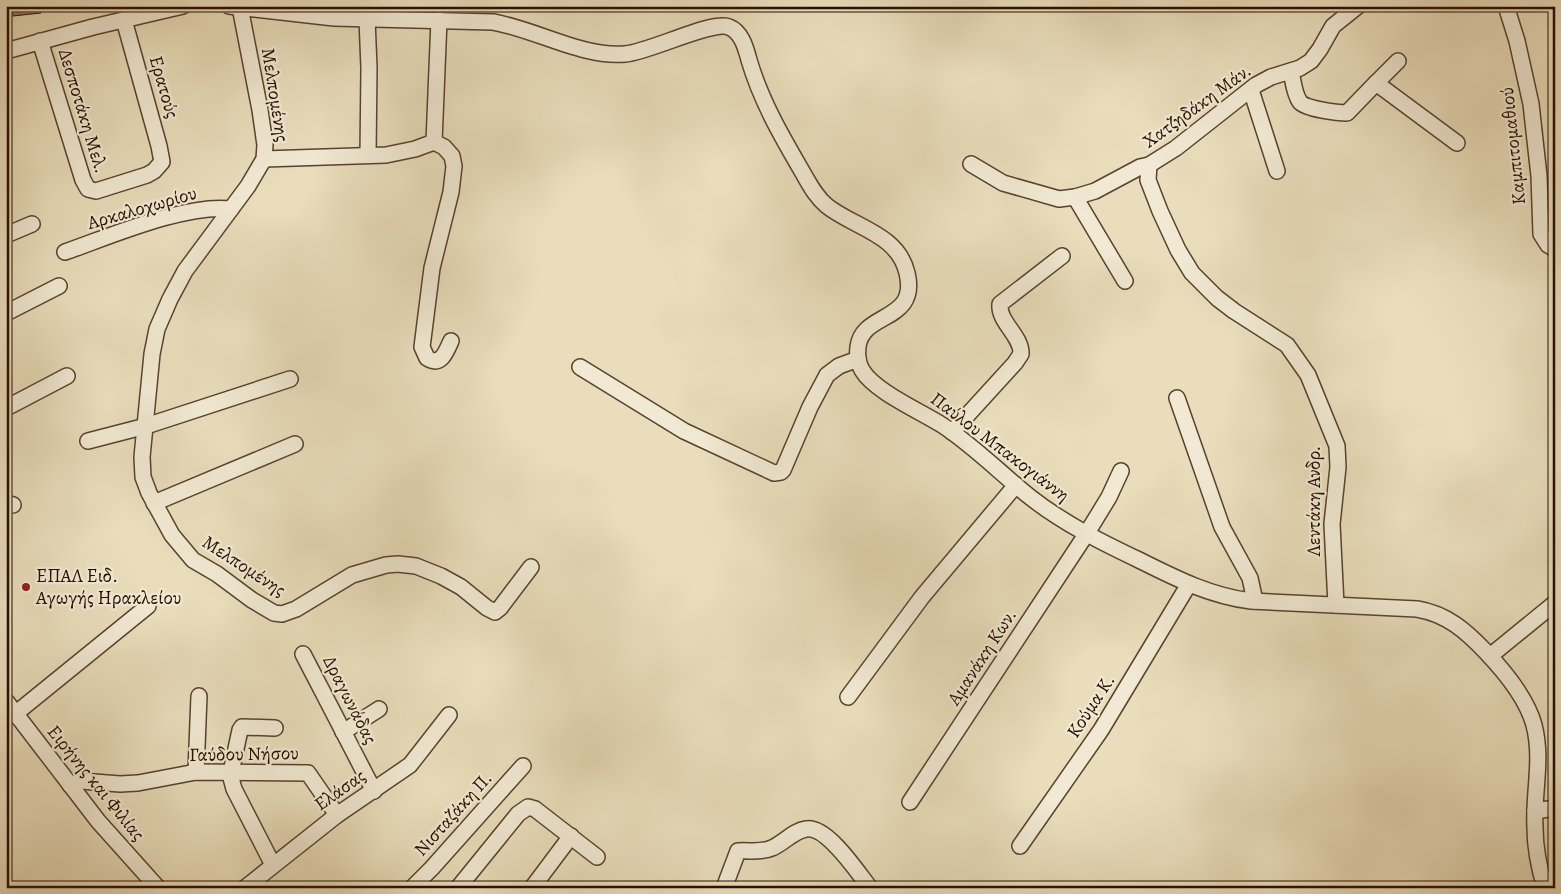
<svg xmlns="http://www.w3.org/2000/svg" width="1561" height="894" viewBox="0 0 1561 894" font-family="Alegreya,serif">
	<rect width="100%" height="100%" fill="#e9ddbb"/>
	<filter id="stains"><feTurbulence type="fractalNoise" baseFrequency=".004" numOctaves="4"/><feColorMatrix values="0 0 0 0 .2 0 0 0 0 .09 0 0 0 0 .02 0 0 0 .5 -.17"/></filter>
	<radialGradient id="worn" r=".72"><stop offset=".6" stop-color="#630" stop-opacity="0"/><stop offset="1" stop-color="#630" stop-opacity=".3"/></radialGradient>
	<path fill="#8c7a61" stroke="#280f00" d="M12,6H40L41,13L13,16Z"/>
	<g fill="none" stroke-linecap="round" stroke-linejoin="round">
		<defs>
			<g id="minor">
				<path d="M229,6L334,18L493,22C535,29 583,58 625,54C650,52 712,20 729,27C742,32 746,49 749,60C761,101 782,137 803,173C810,185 816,197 827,206C855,228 898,234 907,273C919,323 862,311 858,347C857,355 858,363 862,370C874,391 920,411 942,425C974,446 1000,473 1030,497C1063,523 1101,542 1139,560C1175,578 1210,596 1251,601L1417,609C1447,614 1466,631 1486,652C1505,672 1527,699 1534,725C1543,760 1533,793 1535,828C1535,848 1539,868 1545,888"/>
				<path d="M1506,6L1517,41L1531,104L1539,176L1541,234L1548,245L1555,249"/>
				<path d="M240,7L260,110L265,145L264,159L248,186L185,271L170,299L157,329L152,354L142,457L143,477L149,493L172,535L193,560L217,574L252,600L274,613L282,614L296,609L352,575L386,565L398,564L416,566L441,576L461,587L487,608L495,612L500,608L531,567"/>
				<path d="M367,19L369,68L368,155"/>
				<path d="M439,20L434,142L444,147L452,156L454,166L451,192L432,268L422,347L427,358C441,367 446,352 451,341"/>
				<path d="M40,41L83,180L88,189L96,191L147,175L154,171L162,162L159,146L124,20"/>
				<path d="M6,51L93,27L183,6"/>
				<path d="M1291,71C1293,80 1294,94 1300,102C1305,109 1339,113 1347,113L1376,83L1457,143"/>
				<path d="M1376,83L1398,61"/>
				<path d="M1251,90L1277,171"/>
				<path d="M264,159L386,155L415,149L434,142"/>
				<path d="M971,164L1003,183L1059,199L1075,197L1095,191L1140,167L1149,165L1148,180L1160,211L1178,250L1192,273L1217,298L1234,311L1287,345L1308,375L1337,446L1338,467L1332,524L1336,605"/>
				<path d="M1149,165L1176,148L1256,85L1271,77L1300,68L1311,61L1320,49L1333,26L1358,6"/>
				<path d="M1075,197L1125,281"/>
				<path d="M6,235L32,224"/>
				<path d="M65,252C111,236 184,204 231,209"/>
				<path d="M6,313L59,286"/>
				<path d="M580,367L684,431L774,473L781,472L783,470L810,407L827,375L839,366L858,359"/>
				<path d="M1177,398L1222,527L1250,578L1255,601"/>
				<path d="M6,408L67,376"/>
				<path d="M952,432L1015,363L1021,354C1022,336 998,322 1000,304L1062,256"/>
				<path d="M88,441L146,426L290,379"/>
				<path d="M6,503L13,505"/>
				<path d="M154,503L295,444"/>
				<path d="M303,654L374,791"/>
				<path d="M1490,656L1555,603"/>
				<path d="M848,697L922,597L1016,485"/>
				<path d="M6,701L98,821L158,888"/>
				<path d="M15,714L148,606"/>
				<path d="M343,732L379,709"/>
				<path d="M196,772L199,696"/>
				<path d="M70,785L81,781L120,784L138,783L196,772L308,773L337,815"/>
				<path d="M910,802L1087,533L1109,497L1121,471"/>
				<path d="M1535,811L1555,808"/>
				<path d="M1020,846L1101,730L1189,584"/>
				<path d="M273,865L234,789L231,778V772L240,730L242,727L275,728"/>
				<path d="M245,888L337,815L410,765L449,715"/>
				<path d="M412,888L432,868L523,766"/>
				<path d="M458,888L518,814L528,807L535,809L597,857"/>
				<path d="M532,888L571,836"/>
				<path d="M724,888L738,851C749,850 761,853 772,848C784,843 793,831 806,829C827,825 858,873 870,888"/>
			</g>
		</defs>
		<use href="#minor" stroke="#58422f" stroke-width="18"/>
		<use href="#minor" stroke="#f1e9d3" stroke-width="15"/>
	</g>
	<circle fill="#8f2418" stroke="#f1e9d3" stroke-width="2" cx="26" cy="587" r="5"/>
	<g text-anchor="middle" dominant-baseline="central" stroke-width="4.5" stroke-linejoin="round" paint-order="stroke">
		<g font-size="19" fill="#280f00" stroke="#f1e9d3">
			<text transform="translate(164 87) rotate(74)">Ερατούς</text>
			<text transform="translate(275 95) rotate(81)">Μελπομένης</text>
			<text transform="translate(1197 106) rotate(-36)">Χατζηδάκη Μάν.</text>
			<text transform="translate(83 111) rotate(73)">Δεσποτάκη Μελ.</text>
			<text transform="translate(1513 146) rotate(-96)">Καμπιτομαθιού</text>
			<text transform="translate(142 208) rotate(-16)">Αρκαλοχωρίου</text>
			<text transform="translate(1000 447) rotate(37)">Παύλου Μπακογιάννη</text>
			<text transform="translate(1314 501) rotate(-90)">Λεντάκη Ανδρ.</text>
			<text transform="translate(244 566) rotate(33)">Μελπομένης</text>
			<text transform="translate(982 657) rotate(-57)">Αμανάκη Κων.</text>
			<text transform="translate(350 700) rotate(63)">Δραγωνάδας</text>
			<text transform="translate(1091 706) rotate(-57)">Κούμα Κ.</text>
			<text transform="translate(244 754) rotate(-1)">Γαύδου Νήσου</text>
			<text transform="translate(96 783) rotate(51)">Ειρήνης και Φιλίας</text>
			<text transform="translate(340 790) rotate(-35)">Ελάσας</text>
			<text transform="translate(453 814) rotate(-48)">Νισταζάκη Π.</text>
		</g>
		<g font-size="19" fill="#280f00" stroke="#f1e9d3" text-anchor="start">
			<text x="36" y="576">ΕΠΑΛ Ειδ.<tspan x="36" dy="22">Αγωγής Ηρακλείου</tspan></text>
		</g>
	</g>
	<rect width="1561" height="894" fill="none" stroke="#e9ddbb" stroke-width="25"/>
	<rect x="8" y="8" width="1546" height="879" fill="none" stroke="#280f00" stroke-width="2.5"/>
	<rect x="12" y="12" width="1536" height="869" fill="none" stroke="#280f00"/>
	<rect width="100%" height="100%" filter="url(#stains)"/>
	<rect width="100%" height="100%" fill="url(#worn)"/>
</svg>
